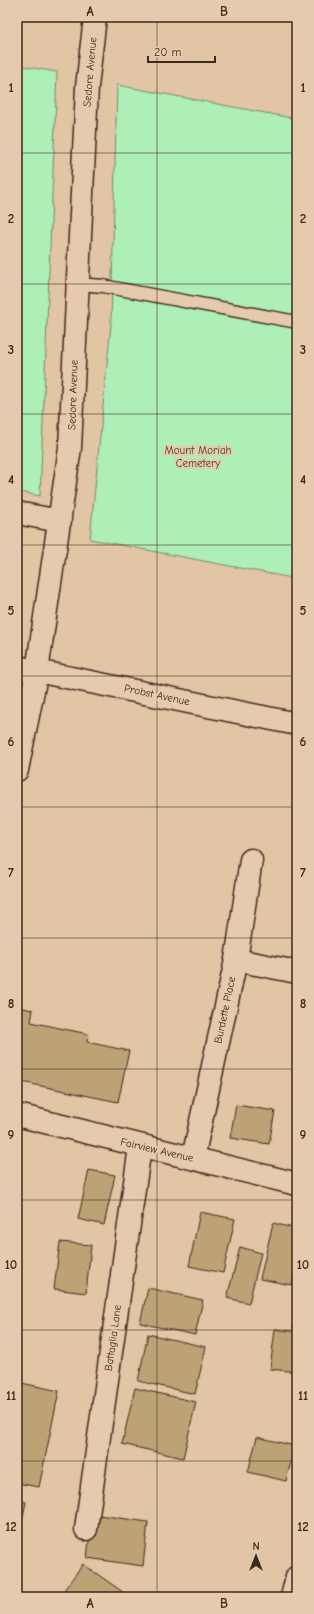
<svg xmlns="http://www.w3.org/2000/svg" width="314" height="1614" viewBox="0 0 314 1614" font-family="'Comic Neue',sans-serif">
	<rect width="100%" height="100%" fill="#e1c5a4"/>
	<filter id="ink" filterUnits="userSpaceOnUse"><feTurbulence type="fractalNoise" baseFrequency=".025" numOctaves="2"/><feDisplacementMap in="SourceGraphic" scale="8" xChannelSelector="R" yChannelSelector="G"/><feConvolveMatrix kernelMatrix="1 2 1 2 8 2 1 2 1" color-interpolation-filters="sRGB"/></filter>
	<g filter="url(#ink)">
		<g fill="#aeeeb7" stroke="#748c6a">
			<path d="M17,65L57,72L40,496L17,491Z"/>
			<path d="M117,85L297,119V579L90,539L111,324Z"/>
		</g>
		<g fill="#bda276" stroke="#3b2a1e">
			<path d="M17,532L21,533L17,552Z"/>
			<path d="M17,1007L33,1010L31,1022L88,1034L87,1042L129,1051L118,1102L17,1081Z"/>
			<path d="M236,1105L275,1111L269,1144L230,1138Z"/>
			<path d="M89,1170L115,1175L104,1225L78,1219Z"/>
			<path d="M200,1212L235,1219L223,1273L189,1266Z"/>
			<path d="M273,1223L297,1229V1262L292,1285L260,1279Z"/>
			<path d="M60,1242L91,1245L86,1293L54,1289Z"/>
			<path d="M240,1247L261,1253L249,1303L227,1298Z"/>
			<path d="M148,1288L203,1300L195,1335L140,1323Z"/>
			<path d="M297,1312V1329L293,1328Z"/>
			<path d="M275,1329L297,1332V1372L270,1369Z"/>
			<path d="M148,1334L206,1347L195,1394L138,1381Z"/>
			<path d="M17,1359L21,1360L17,1378Z"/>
			<path d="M17,1382L59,1391L39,1487L17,1483Z"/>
			<path d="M135,1388L196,1402L183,1458L122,1444Z"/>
			<path d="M257,1437L295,1446L286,1481L248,1472Z"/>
			<path d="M17,1500L26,1502L17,1545Z"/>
			<path d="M92,1514L148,1522L143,1566L87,1558Z"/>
			<path d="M83,1564L127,1595L126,1597H59Z"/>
		</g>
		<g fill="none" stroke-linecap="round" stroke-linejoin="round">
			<defs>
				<path id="service" d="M77,284L103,286L297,322"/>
				<g id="minor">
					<path d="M17,513L60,521"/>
					<path d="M17,667L297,724"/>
					<path d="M17,770L37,671L70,448L87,87L95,17"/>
					<path d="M236,960L297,972"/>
					<path d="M193,1158L236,960L251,860"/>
					<path d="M86,1529L140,1147"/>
					<path d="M292,1597L297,1577"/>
				</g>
				<path id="secondary" d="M17,1115L297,1184"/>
			</defs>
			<use href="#service" stroke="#3b2a1e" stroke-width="15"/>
			<use href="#minor" stroke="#3b2a1e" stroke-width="25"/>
			<use href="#secondary" stroke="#3b2a1e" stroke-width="25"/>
			<use href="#service" stroke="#e6caad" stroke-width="12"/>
			<use href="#minor" stroke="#e6caad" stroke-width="22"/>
			<use href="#secondary" stroke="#e6caad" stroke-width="22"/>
		</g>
	</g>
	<path fill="none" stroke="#3b2a1e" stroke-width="1" stroke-opacity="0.55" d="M157,17V1597M17,153H297M17,284H297M17,414H297M17,545H297M17,676H297M17,807H297M17,938H297M17,1069H297M17,1200H297M17,1330H297M17,1461H297"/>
	<g text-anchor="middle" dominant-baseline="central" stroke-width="4" stroke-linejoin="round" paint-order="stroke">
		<g font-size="11" fill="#3b2a1e" stroke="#e6caad">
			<text transform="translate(90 72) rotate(-85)">Sedore Avenue</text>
			<text transform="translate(73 395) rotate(-88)">Sedore Avenue</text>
			<text transform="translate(157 695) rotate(12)">Probst Avenue</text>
			<text transform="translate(225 1010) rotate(-78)">Burdette Place</text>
			<text transform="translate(157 1150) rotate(13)">Fairview Avenue</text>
			<text transform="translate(113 1338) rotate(-82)">Battaglia Lane</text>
		</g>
		<g font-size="11" fill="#463e2d" stroke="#e6caad">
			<text x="198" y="450">Mount Moriah<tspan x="198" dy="13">Cemetery</tspan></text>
		</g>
	</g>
	<rect width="314" height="1614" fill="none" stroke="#e6caad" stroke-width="44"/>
	<g transform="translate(256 1556)" stroke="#e6caad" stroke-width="3" paint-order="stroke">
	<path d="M0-3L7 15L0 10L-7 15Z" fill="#3b2a1e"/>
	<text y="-6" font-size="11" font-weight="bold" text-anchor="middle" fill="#3b2a1e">N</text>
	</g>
	<path d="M148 56v6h67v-6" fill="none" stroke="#3b2a1e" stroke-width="2"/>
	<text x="154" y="56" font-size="12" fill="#3b2a1e" stroke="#e6caad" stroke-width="3" paint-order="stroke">20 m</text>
	<rect x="22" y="22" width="270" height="1570" fill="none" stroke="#3b2a1e" stroke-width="1.5"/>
	<g font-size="13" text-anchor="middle" font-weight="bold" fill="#3b2a1e">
		<text x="90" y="16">A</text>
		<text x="224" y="16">B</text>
		<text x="11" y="92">1</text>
		<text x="303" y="92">1</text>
		<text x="11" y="223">2</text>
		<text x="303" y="223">2</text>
		<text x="11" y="354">3</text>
		<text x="303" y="354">3</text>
		<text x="11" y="484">4</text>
		<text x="303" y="484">4</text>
		<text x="11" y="615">5</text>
		<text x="303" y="615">5</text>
		<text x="11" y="746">6</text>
		<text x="303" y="746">6</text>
		<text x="11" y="877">7</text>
		<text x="303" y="877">7</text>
		<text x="11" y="1008">8</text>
		<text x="303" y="1008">8</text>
		<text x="11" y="1139">9</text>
		<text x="303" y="1139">9</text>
		<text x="11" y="1269">10</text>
		<text x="303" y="1269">10</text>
		<text x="11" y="1400">11</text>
		<text x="303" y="1400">11</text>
		<text x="11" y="1531">12</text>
		<text x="303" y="1531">12</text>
		<text x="90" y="1608">A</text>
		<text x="224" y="1608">B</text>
	</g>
</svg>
